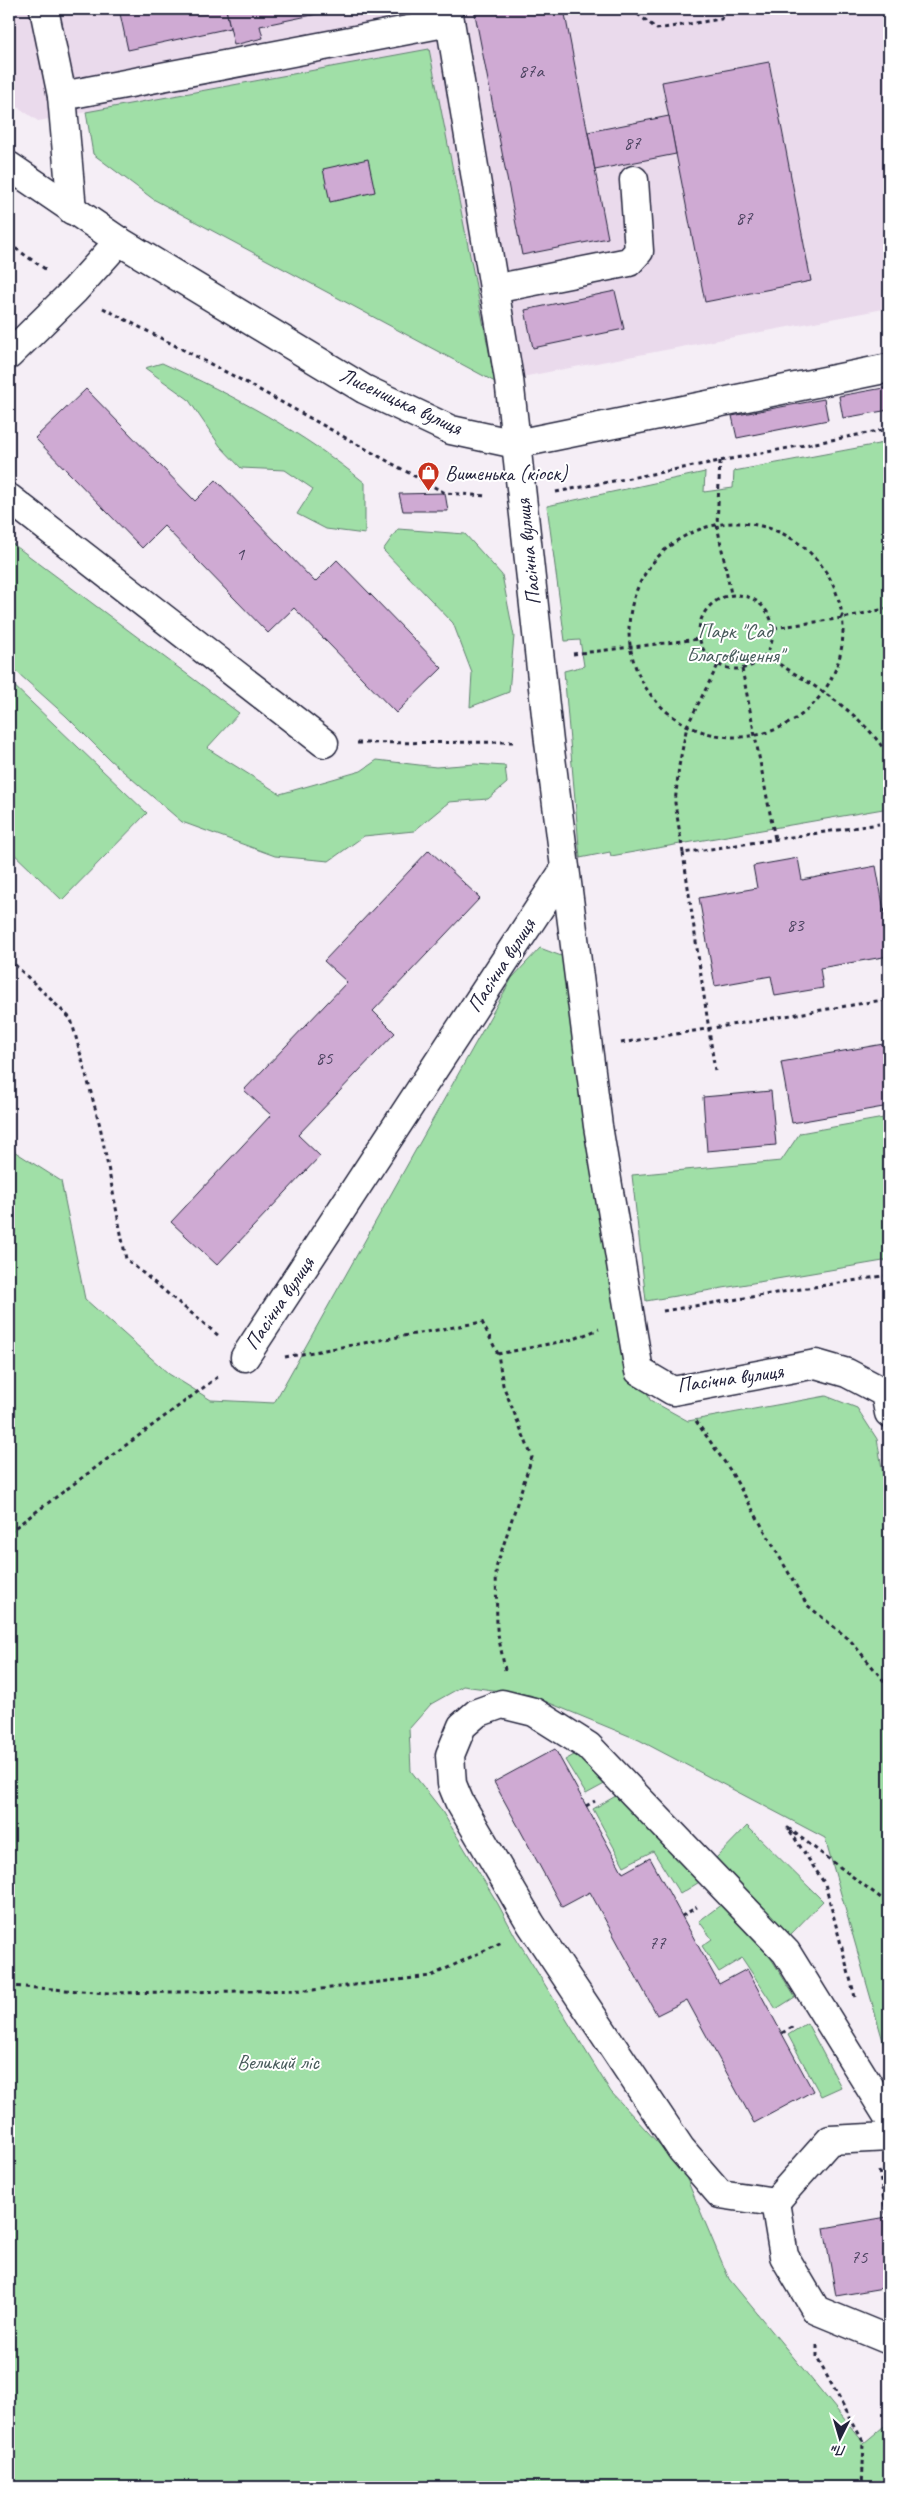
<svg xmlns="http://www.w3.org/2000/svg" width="898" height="2496" viewBox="0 0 898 2496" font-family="Caveat,sans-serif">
	<rect width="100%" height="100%" fill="#f5eef6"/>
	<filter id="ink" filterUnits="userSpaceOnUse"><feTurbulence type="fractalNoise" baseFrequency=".02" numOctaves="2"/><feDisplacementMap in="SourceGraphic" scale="10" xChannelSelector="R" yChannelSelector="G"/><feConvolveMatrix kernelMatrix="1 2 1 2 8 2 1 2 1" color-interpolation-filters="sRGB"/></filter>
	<g filter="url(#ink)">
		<path fill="#eadaec" d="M9,9H889V308L495,382L153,199L93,154L86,112L38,121L9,101Z"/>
		<g fill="#a0dfa7" stroke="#618071">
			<path d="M429,49L495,382L153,199L93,154L86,112Z"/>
			<path d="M162,363C235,396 303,432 365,483V534L326,529L297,514L313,489L285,470L241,468L220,446L188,399L145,368Z"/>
			<path d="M889,442V808L611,856L610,852L580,858L564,671L584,666L580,640L565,641L547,506L705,472L704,492L733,488L734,471Z"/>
			<path d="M398,529L465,534L502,575L514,636L509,692L470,707L472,673L453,623L383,550Z"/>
			<path d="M9,541L239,713L207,748L280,794L361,771L377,760L436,767L475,764L505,766L507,783L488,799L449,802L414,831L364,836L329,861L275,856L182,822L110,760L66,716L9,665Z"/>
			<path d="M9,681L147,813L62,900L9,849Z"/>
			<path d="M540,948L564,957L624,1330L650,1400L688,1421L826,1396L857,1408L877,1439L889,1509V2052L885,2048L825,1838L639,1740L530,1695L463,1686L431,1704L409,1729L411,1771L440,1808L498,1904L515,1936L611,2092L683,2170L729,2279L864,2443L889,2422V2487H9V1148L61,1181L85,1299L169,1374L211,1400L274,1403L512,978Z"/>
			<path d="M889,1117V1260L646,1301L632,1175L781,1161L800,1133Z"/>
			<path d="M583,1750L610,1781L586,1794L565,1760Z"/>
			<path d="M621,1793L701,1881L680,1894L653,1851L624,1866L593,1809Z"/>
			<path d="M747,1826L823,1901L789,1936L713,1861Z"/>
			<path d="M726,1901L759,1939L795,1997L776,2009L742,1958L719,1972L702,1946L712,1939L699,1921Z"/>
			<path d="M807,2023L841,2087L821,2096L788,2035Z"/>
		</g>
		<g fill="#cfaad3" stroke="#22223b">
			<path d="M119,9H226L230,28L128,50Z"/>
			<path d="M226,9H341L260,26L263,38L234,45Z"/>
			<path d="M368,9H392L393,11L370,16Z"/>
			<path d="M474,9H564L608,238L522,255Z"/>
			<path d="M769,62L811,281L705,302L662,82Z"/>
			<path d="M669,116L676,154L595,170L588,132Z"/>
			<path d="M368,159L375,192L330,202L323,169Z"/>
			<path d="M615,291L624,329L533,348L525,310Z"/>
			<path d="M889,387V410L843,418L839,396Z"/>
			<path d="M86,389L195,501L216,480L315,582L337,560L442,668L396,713L294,608L268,633L164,526L142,548L35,438Z"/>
			<path d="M824,399L828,420L737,438L732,416Z"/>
			<path d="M445,493L448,511H403L399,494Z"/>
			<path d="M429,850L480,898L373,1011L395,1033L298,1135L320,1156L217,1265L171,1222L271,1115L244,1090L347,982L324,961Z"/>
			<path d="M798,858L802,880L876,866L889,938V956L820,968L823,988L775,996L771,976L715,986L699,898L757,888L753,866Z"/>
			<path d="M889,1043V1106L792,1123L781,1062Z"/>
			<path d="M771,1091L776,1145L707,1151L703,1097Z"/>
			<path d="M555,1749L623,1873L650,1858L719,1984L747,1969L813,2091L754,2123L687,2000L657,2015L590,1892L562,1907L494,1782Z"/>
			<path d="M887,2217H889V2287L836,2296L824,2228Z"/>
		</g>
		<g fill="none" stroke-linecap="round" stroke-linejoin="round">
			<defs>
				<g id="minor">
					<path d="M44,9L62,96L72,210"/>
					<path d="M448,9L509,379L549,742L598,1126L639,1371L673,1391L816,1364L847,1373L885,1393L889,1413"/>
					<path d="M62,96L450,22"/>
					<path d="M9,166L119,241L364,389L451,430L516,444L889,368"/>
					<path d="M494,289L629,262L639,251L634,180"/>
					<path d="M9,355L75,290L119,241"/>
					<path d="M9,498L324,743"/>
					<path d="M245,1357L565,869"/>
					<path d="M775,2202L720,2194L681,2149L531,1924L459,1801L452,1784L450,1755L462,1726L477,1713L502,1704L534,1712L588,1746L786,1952L889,2118"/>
					<path d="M775,2202L784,2256L816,2310L889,2340"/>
					<path d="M775,2202L830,2140L889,2137"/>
				</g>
			</defs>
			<use href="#minor" stroke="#22223b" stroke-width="31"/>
			<g stroke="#22223b" stroke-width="3" stroke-dasharray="4 4" stroke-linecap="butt">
				<path d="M631,9L657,29L721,19L725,9"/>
				<path d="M9,244L48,271"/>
				<path d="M103,308L247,383L445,493L488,496"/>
				<path d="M720,461L717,525L731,594"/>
				<path d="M556,492L889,429"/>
				<circle cx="736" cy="630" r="107"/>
				<circle cx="736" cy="632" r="37"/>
				<path d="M774,628L843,618L889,608"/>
				<path d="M573,654L699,639"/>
				<path d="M766,656C809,683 864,712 889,758"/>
				<path d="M742,669L775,839"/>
				<path d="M357,743L516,742"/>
				<path d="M683,853L675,803L679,766L687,726L718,665"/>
				<path d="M884,911L889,910"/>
				<path d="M9,959L71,1019L100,1126L126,1259L219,1336"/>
				<path d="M621,1043L889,999"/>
				<path d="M715,1071L683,853L879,824"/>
				<path d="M663,1311L889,1275"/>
				<path d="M285,1357L482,1322L498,1354"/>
				<path d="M696,1421L730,1470L807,1605L850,1640L889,1687"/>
				<path d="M9,1532L219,1376"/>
				<path d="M505,1670L497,1629L496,1568L532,1457L503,1385L498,1354L574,1339L599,1329"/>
				<path d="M586,1806L595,1801"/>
				<path d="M682,1916L697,1907"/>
				<path d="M9,1986L109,1993L313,1990L431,1976L504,1941"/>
				<path d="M855,1997L825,1884L788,1828L889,1904"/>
				<path d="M782,2033L794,2026"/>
				<path d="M879,2171L887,2217"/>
				<path d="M817,2345V2358L864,2443L862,2487"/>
			</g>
			<use href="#minor" stroke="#fff" stroke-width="28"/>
		</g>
	</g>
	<defs>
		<symbol id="shop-pin" viewBox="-11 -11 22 30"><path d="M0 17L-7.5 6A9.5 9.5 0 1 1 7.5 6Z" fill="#c8321e" stroke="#fff"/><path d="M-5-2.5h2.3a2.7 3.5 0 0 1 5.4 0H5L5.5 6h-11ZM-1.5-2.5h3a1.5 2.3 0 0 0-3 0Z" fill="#fff"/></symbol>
	</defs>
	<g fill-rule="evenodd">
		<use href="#shop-pin" x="416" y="460" width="25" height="34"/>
	</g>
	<g text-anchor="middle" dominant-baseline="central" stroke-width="4" stroke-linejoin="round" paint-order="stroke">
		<g font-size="19" fill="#4d4461">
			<text x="531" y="71">87а</text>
			<text x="632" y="143">87</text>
			<text x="744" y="218">87</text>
			<text x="240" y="554">1</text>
			<text x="795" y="925">83</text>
			<text x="324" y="1058">85</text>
			<text x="657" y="1943">77</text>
			<text x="859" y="2257">75</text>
		</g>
		<g font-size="21" fill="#22223b" stroke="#fff">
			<text transform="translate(401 401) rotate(25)">Лисеницька вулиця</text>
			<text transform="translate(528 552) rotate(-96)">Пасічна вулиця</text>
			<text transform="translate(501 965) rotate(-57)">Пасічна вулиця</text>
			<text transform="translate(279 1303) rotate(-56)">Пасічна вулиця</text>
			<text transform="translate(730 1378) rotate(-8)">Пасічна вулиця</text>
		</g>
		<g font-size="21" fill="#22223b" stroke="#fff" text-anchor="start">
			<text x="445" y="473">Вишенька (кіоск)</text>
		</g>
		<g font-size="21" fill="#485b5b" stroke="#fff">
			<text x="735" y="631">Парк "Сад<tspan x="735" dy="24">Благовіщення"</tspan></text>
			<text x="278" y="2062">Великий ліс</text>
		</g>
	</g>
	<rect width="898" height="2496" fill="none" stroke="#fff" stroke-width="30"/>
	<rect x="15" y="15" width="868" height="2466" fill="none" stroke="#22223b" stroke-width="2" filter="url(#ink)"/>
	<g transform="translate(840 2438) rotate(185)" stroke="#ffffff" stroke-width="4" paint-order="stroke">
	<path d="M0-4L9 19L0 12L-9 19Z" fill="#22223b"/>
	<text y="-8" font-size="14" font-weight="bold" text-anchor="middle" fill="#22223b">Пн</text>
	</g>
</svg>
